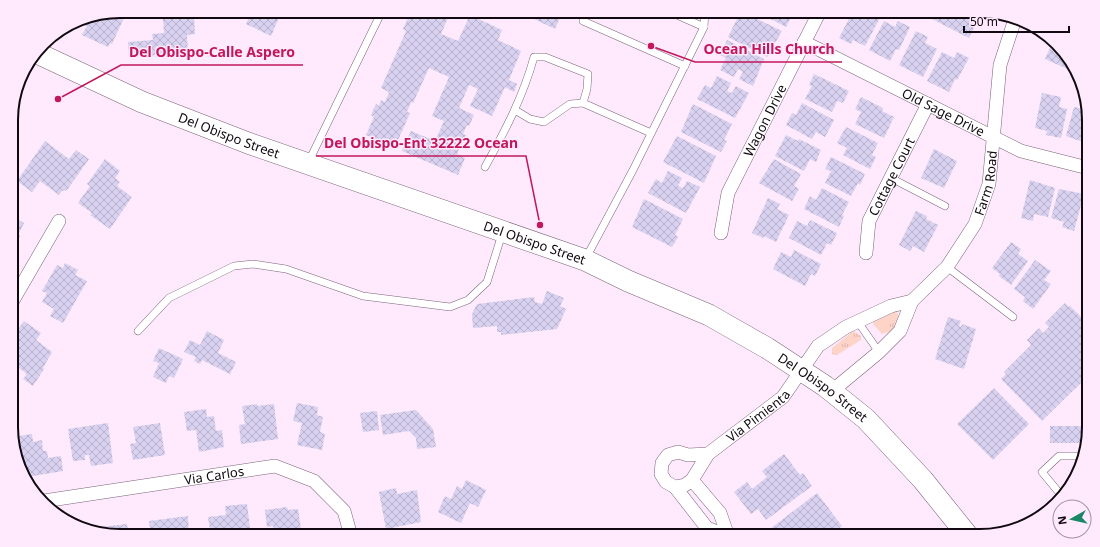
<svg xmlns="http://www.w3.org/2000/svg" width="1100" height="547" viewBox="0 0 1100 547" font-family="'Noto Sans',sans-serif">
	<defs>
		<pattern id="grass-tufts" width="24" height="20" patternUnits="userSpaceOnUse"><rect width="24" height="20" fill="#fed4c9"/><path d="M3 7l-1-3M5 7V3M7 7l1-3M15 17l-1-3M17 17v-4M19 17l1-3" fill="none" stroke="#d9b5ac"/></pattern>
		<pattern id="building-cross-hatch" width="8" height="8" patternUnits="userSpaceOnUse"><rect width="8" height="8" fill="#d8d1ef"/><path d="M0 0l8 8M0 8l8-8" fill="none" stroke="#b8b2cc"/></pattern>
	</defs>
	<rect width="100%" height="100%" fill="#ffeafd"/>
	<g fill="url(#grass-tufts)">
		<path d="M893,310L896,311L900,318L892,331L882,334L873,324L875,318Z"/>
		<path d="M853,331L861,336V340L837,355L832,354V348Z"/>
	</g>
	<g fill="url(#building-cross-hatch)">
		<path d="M120,11H127L112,44L110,43L108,47L82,35L87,26L78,22L79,19Z"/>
		<path d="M252,11H282L271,36L246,24Z"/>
		<path d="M411,11H451L441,34L458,41L470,15L502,30L498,40L521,51L509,80L517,84L514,92L505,87L492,116L470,106L478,89L469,85L459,108L474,115L469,126L467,125L463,134L466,135L457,154L465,158L458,175L402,151L411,131L435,141L444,121L432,116L449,77L429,68L413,103L411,102L407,112L410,113L395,147L366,135L374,117L371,115L376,104L379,106L381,100L385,102L389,92L381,88L406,31L403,29Z"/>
		<path d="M524,11H563L555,29L534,19L535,16Z"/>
		<path d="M741,11L782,31L767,57L728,37Z"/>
		<path d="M755,11H791L789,15L792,16L786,27Z"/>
		<path d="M853,11H877L882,14L865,46L853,40L851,44L839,38Z"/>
		<path d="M931,11H979L972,25L975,26L969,38L928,17Z"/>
		<path d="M194,16L195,34L187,35L188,53L129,57L128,42L153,40L152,34L164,33L163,19Z"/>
		<path d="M884,21L895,27L898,21L910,27L899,50L896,49L890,61L869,50Z"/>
		<path d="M916,31L928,37L925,43L937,49L923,77L899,65Z"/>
		<path d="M727,40L764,59L753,86L739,79L743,72L738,69L734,77L720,70L726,58L720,55Z"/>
		<path d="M1052,43L1070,59L1073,67L1072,71L1045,59Z"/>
		<path d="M942,52L954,58L957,52L969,58L957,80L955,79L949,92L927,81Z"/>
		<path d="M814,74L849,91L843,103L837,101L832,112L805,99L812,86L809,85Z"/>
		<path d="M717,76L731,83L727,91L732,93L736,86L749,93L735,118L697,99L705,85L711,88Z"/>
		<path d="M1042,93L1061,97L1059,107L1067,109L1061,138L1046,135L1047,131L1035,128Z"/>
		<path d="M861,97L883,108L882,111L894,117L884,138L855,124L861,112L855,109Z"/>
		<path d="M802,103L834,120L825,137L816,132L812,139L786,125L792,113L796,115Z"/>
		<path d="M693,104L732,124L724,140L727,141L721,152L681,132Z"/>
		<path d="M1088,106V144L1066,136L1074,107L1087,110Z"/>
		<path d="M846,127L878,143L872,155L876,157L870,169L843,155L847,148L837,143Z"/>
		<path d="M786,135L798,141L799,139L821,150L816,162L810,159L804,171L775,156Z"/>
		<path d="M677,136L716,156L704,183L663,162Z"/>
		<path d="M45,141L69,159L76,150L89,159L67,190L62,191L59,195L40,181L32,192L17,181Z"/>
		<path d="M934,149L957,161L944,188L921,178Z"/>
		<path d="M831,157L865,174L860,185L858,183L851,196L825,183L831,171L825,169Z"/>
		<path d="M105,159L120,171L115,178L120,182L117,186L132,197L110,229L90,215L92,213L78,203L90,186L87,184Z"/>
		<path d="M774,159L801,174L794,186L799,189L792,201L759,183Z"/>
		<path d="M668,171L682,178L678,186L683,188L687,181L700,187L686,213L648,193L656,179L662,183Z"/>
		<path d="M1030,180L1055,188L1048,217L1034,214L1033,221L1021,218Z"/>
		<path d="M822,188L849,202L842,215L844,216L839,227L804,209L810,196L816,200Z"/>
		<path d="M1059,189L1084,194L1074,231L1062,227L1064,222L1051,218Z"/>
		<path d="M768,198L780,204L777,209L789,215L776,242L764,236L763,238L752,233Z"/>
		<path d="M644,199L683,219L675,235L678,237L672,247L632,227Z"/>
		<path d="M916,211L927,216L926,219L938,225L924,252L913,246L910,251L899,245Z"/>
		<path d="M1088,214V234L1083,233Z"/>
		<path d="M11,216L24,223L18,235L20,236L13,249L12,248Z"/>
		<path d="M810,220L837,233L831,245L827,243L821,255L789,238L797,221L807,226Z"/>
		<path d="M1011,242L1021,249L1018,254L1028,261L1011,285L999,276L1000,274L992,268Z"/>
		<path d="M794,250L821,264L815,276L811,274L805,286L773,269L781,252L791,257Z"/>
		<path d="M1035,260L1051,271L1044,280L1051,284L1033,309L1023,301L1025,297L1014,289Z"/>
		<path d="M65,263L78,270L75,275L87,281L63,323L50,316L54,309L42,302L47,293L42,291L57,265L63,268Z"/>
		<path d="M547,291L564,298L560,306L566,309L557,329L501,335V332H497V326L473,328L472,314L477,304L534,297L535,302L542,304Z"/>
		<path d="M1065,303L1069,307L1070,306L1089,325V375L1042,421L1001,379L1006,374L1004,372L1031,345L1027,340L1039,328L1043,333L1049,327L1045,323Z"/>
		<path d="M948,317L961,321L959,326L961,327L962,324L976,329L964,369L935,359Z"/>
		<path d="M24,321L41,333L36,340L52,352L43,368L44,369L33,386L23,379L27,374L15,365L14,367L12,365V346L14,342L13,336Z"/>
		<path d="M207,331L224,340L218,353L236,362L230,374L202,360L200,364L194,361L196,357L184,352L190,340L200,345Z"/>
		<path d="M159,348L183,359L174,378L169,376L166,383L153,377L159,363L153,361Z"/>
		<path d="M994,388L1029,424L993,460L957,424Z"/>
		<path d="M297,403L318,407L317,415L323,417L320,432L325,434L322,450L297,445L302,423L293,421Z"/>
		<path d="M257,404V406L274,404L278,439L241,444L239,425L245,424L242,406Z"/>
		<path d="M206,409L207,417L214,416L216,431L222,430L224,447L199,452L196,430L187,431L184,412Z"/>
		<path d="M416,410L433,429L436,447L417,449L416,438L409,431L383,435L380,415Z"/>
		<path d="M377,411L379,430L363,432L360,413Z"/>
		<path d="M108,423L113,463L91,466L89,455H85V460L73,461L68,429Z"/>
		<path d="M160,423L165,455L133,460L130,444L136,443L133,427Z"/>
		<path d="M1050,426H1087L1085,443H1050Z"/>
		<path d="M32,434L33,442L42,440L43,451H47L48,458L61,456L63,471L27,477L22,453L17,454L12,437Z"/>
		<path d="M784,454L800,475L803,473L812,486L766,520L758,509L751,514L734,492L747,482L752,489L767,477L762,471Z"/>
		<path d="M466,480L486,490L478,507L470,503L461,523L438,512L445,496L451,499L457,486L462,489Z"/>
		<path d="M396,488L397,494L417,490L421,522L386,529L379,492Z"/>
		<path d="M817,493L842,526L829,536H769L766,532Z"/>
		<path d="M247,504L251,536H211L208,517L226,515L225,506Z"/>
		<path d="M287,507L288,510L298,509L302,536H274L273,526L267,527L265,510Z"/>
		<path d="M188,516L189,536H151L149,521Z"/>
		<path d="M127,524L129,536L101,531L100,527Z"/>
	</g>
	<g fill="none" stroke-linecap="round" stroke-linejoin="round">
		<defs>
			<g id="service">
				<path d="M588,11L583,21L685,66"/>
				<path d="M668,11L704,27"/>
				<path d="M515,110L530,119L544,122L570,104L583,103"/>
				<path d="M308,163L382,11"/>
				<path d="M485,167C505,131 523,97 534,57H545L588,74L587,89L583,103L651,133"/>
				<path d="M891,178L945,206"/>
				<path d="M586,258L633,170L704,27L705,11"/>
				<path d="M947,267L1013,317"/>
				<path d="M858,322L879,352"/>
				<path d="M138,331L169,298L234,266L253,264L286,269L363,296L450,307L468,300L487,282L502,234"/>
				<path d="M1061,495L1042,472L1059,456H1082"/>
			</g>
			<g id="minor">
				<path id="s1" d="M804,42L1021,151L1088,168"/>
				<path id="s2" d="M721,233L728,193L820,11"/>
				<path id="s3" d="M866,253L869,221L928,104"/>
				<path d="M12,302L59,221"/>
				<path id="s4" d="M832,391L879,352L900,331L912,301L947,267L975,224L989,184L1000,65L1015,19"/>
				<path id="s5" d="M708,454L688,455L678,452L668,455L662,463L661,474L666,482L675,487L685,485L692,480L708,454L783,397L818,346L846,327L891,306L912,301"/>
				<path d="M692,480L720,513L728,536"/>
				<path d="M675,487L707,528L728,536"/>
				<path id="s6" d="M44,501L275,466L314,481L344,511L351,536"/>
			</g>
			<g id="primary">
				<path id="s7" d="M37,53L142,102L248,143L585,260L628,281L709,315L767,348L825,386L866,419L923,480L968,536"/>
			</g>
		</defs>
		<use href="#service" stroke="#7a6478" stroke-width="8"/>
		<use href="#minor" stroke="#7a6478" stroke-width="14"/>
		<use href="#primary" stroke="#7a6478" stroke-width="22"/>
		<use href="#service" stroke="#fff" stroke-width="7"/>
		<use href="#minor" stroke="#fff" stroke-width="13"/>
		<use href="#primary" stroke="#fff" stroke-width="21"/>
	</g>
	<g text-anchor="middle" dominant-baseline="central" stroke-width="3" stroke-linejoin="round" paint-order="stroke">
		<g font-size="13" fill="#110910" stroke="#ffeafd">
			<text stroke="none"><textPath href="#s1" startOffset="156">Old Sage Drive</textPath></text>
			<text stroke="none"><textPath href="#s2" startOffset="122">Wagon Drive</textPath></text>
			<text stroke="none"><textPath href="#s7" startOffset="209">Del Obispo Street</textPath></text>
			<text stroke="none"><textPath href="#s3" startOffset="82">Cottage Court</textPath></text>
			<text stroke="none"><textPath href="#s4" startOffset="266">Farm Road</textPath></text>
			<text stroke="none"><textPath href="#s7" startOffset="533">Del Obispo Street</textPath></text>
			<text stroke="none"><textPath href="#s7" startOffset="857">Del Obispo Street</textPath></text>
			<text stroke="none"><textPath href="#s5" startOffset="194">Via Pimienta</textPath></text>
			<text stroke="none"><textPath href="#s6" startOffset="172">Via Carlos</textPath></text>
		</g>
	</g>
	<path d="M0 0H1100V547H0ZM120 18H980A102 102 0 0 1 1082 120V427A102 102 0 0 1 980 529H120A102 102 0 0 1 18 427V120A102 102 0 0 1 120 18Z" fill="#ffeafd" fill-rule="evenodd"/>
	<path fill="none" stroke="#110910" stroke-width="2" d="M120 18H980A102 102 0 0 1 1082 120V427A102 102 0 0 1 980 529H120A102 102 0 0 1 18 427V120A102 102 0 0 1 120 18Z"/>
	<path fill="none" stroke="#c2185b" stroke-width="1.5" d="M651 46L695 62H842M58 99L121 65H303M540 225L526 156H316"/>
	<g fill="#c2185b" stroke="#ffeafd" stroke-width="1.5">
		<circle cx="651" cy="46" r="4"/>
		<circle cx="58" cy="99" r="4"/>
		<circle cx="540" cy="225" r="4"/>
	</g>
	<g font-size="14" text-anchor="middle" font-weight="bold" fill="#c2185b" stroke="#ffeafd" stroke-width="3" stroke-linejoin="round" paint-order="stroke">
		<text x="769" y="54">Ocean Hills Church</text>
		<text x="212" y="57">Del Obispo-Calle Aspero</text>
		<text x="421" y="148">Del Obispo-Ent 32222 Ocean</text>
	</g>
	<g transform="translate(1072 519) rotate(262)"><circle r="19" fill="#ffeafd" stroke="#a0909e"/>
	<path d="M0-3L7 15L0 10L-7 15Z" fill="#1a8867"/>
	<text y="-6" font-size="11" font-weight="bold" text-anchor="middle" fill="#110910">N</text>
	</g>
	<path d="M964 26v6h105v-6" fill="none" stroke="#110910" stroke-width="2"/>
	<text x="970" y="26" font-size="12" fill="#110910" stroke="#ffeafd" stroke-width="3" paint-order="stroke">50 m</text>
</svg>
